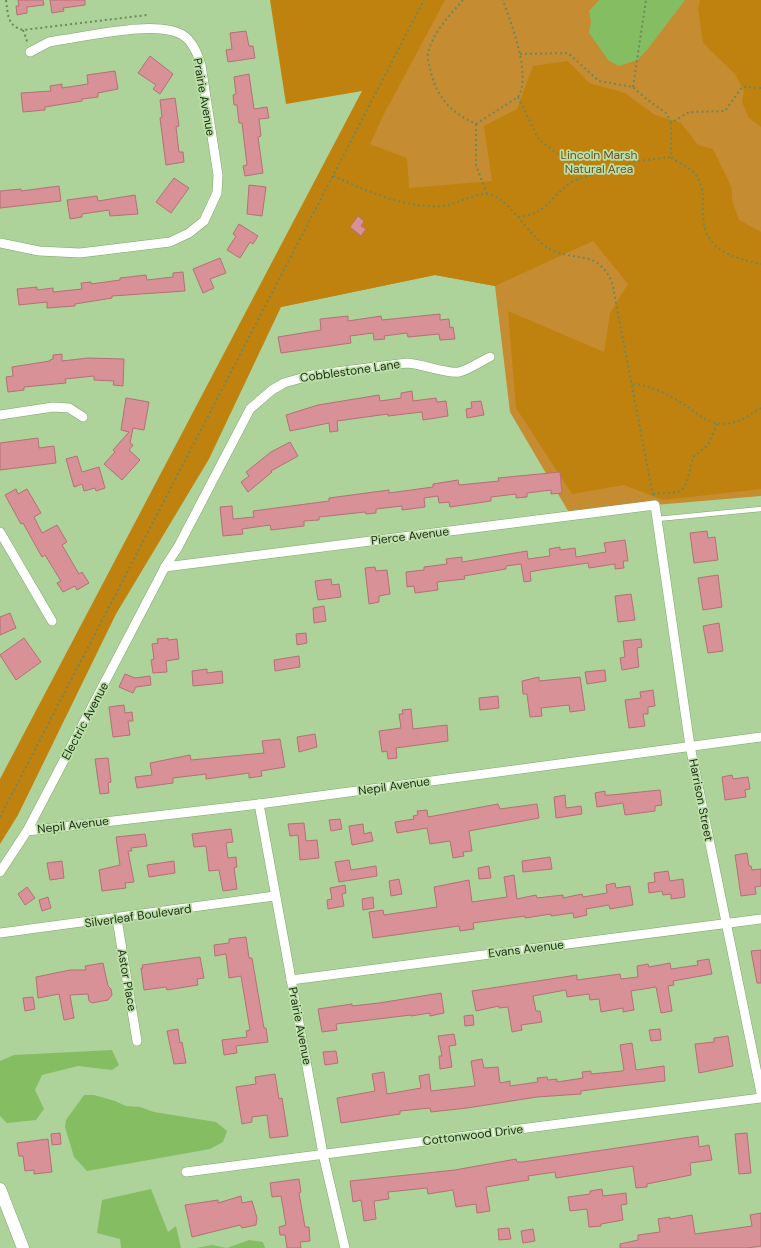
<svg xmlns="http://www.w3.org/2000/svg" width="761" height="1248" viewBox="0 0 761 1248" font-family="'DM Sans',sans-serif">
	<rect width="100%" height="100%" fill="#aed39a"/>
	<path fill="#c68c31" d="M428,0H761V496L655,505L571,516L510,412L495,286L435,275L281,307Z"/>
	<g fill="#bf820f">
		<path d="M270,0H445L384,114L370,144L407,158L409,188L492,181L484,126L517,109L533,66L568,61L589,83L625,93L655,115L681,123L698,145L713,149L732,188V200L739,220L761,232V489L663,500L624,485L572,494L516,408L508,311L604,352L610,313L628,284L593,241L495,286L435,275L281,307L209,459L116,614L18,815L0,844V779L362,91L286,104Z"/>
		<path d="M700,0H761V127L749,118L742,102L744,91L735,74L703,43L698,8Z"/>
	</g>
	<g fill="#85bd63">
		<path d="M599,0H685L647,50L637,60L619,66L609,61L589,33L591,21L589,11Z"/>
		<path d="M112,1050L119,1065L112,1070L78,1066L42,1075L35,1090L44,1109L36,1120L7,1123L0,1116V1061L14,1055Z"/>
		<path d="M84,1095H94L115,1101L126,1106L140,1107L154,1112L216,1122L227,1131L223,1142L210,1149L87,1171L74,1157L65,1127L66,1120Z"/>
		<path d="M151,1189L168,1232L176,1226L181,1248H121L120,1239L97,1233L102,1200Z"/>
		<path d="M249,1240L263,1242L265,1248H196L212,1245L227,1248Z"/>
	</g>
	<g fill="#d89196" stroke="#b47075">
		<path d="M18,0H43L44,5L27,7V13L17,15L16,6H19Z"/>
		<path d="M50,0H85V5L63,8L64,11L52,13Z"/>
		<path d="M246,31L249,46H253L255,58L228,62L226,50L232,49L230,33Z"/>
		<path d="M150,56L173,74L160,94L153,89L156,85L138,73Z"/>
		<path d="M115,71L118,89L98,93V97L82,99V101L45,107V110L23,112L21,93L51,91L50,86L62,84V88L88,84L87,75Z"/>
		<path d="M249,74L254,109L267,107L269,118L259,119L261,136L258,137L263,173L245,176L243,166L247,165L242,123H239L237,105H234L233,95L236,94L234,77Z"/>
		<path d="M175,98L179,126L176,127L179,152H183L184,162L166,165L160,118L162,117L160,100Z"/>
		<path d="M174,178L189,188L171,213L156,202Z"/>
		<path d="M249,185L266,187L262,216L247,214Z"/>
		<path d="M59,186L61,201L0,208V191L21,189V191Z"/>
		<path d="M135,195L138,214L110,216L109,210L82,214V217L70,219L67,200L97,196L98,201Z"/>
		<path d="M358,216L364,221L361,226L366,229L361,236L350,227Z"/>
		<path d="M239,224L258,236L253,244L250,242L240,258L227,250L236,236L233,234Z"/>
		<path d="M220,258L226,273L210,279L214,288L203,293L193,269Z"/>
		<path d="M183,272L185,291L112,296V298L75,304V306L47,308V302L19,305L17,289L37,287V290L53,288V292L82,289L81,283L91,282V284L120,280V278L146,275L147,280L173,277V273Z"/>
		<path d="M440,314V320L449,319L450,328L453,327L455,339L440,340L439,334L408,337L407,333L384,336L385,339L374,340L373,333L350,336L351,343L281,353L278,337L321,330L320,319L348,316V321L381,316L382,320Z"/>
		<path d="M62,354V361L88,358L124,359L123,386L113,385L114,381L94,380V376L65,379L66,383L24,387V390L8,392L6,377L13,376L12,367L50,361V360L53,359V355Z"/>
		<path d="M412,391L413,401L436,398L437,402L446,401L448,416L423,420L422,412L388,416V414L337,421L338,431L330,432L329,423L290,431L286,415L318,405L379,395L380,401L401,398V393Z"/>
		<path d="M126,398L149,402L144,430L133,428L130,443L133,445L129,450L140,460L122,480L104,464L115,452L113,450L129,432L121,430Z"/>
		<path d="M481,401L484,415L467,418L466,409L472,408L471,402Z"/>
		<path d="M38,438L39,448L54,446L56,463L0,470V443Z"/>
		<path d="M290,442L298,456L271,471L272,472L248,492L241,482L249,476L246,472L271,452Z"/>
		<path d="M77,456L82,472L99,467L105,488L96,491L95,488L84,491L82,484L74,487L66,459Z"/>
		<path d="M560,472L562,493L551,494V490L527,493V497L516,498V494L491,497V501L450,507L449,502L439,503L438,496L424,498L425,507L402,510V506L376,509V513L366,514L365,512L319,517V520L304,521V526L271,530L270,525L242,529L243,534L223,536L220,507L232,506L233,519L254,517L253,511L329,501V498L389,490V493L433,487V484L458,480L459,485L499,481L498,478Z"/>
		<path d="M16,489L18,494L27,489L41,513L34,517L42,533L57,525L67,542L62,545L79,574L82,572L89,583L77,590L75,586L63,592L57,583L61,581L45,555L42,557L23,523L21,524L5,495Z"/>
		<path d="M707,531L708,538L715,537L718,560L694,563L690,533Z"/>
		<path d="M625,540L628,561H623L624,568L615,569V564L589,568L588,563L540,570L530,572L531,581L524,582L521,564L506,566V569L464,576L465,579L437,582L438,590L415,593L414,586L407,587L406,572L424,570V567L447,564L446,559L462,557V562L527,551L528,559L550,556L549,549L560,547V550L575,548L576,557L606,552L604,543Z"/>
		<path d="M375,567L376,571L387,570L390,594L379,596V602L369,604L365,568Z"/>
		<path d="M718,575L722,607L703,610L698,578Z"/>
		<path d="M331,579L332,585L339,584L341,597L318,600L315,581Z"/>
		<path d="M631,594L635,620L618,622L615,596Z"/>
		<path d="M324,606L326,621L314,623L313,608Z"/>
		<path d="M10,613L16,628L0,635V617Z"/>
		<path d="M719,623L723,651L708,653L703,626Z"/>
		<path d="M306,633L307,643L297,645L296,634Z"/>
		<path d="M24,638L41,662L16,680L0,655Z"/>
		<path d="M168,638V640L177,639L179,659L166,661L167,672L153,673L151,660L154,659L152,644L158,643L157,639Z"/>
		<path d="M641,639L642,647L637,648L639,667L622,670L620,658L625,657L623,641Z"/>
		<path d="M299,656L300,667L275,671L274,660Z"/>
		<path d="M207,669V673L222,671L223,683L193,686L192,671Z"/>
		<path d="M605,670L606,681L587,684L585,672Z"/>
		<path d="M125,674L135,678L150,676L151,685L136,687L133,693L119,687Z"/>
		<path d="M539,677V681L580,677L585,710L570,712L569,705L541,708L542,716L530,717L527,694H523L522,681Z"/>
		<path d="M653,690L655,706L648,707V714H643L645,726L629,728L625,700L641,698L640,692Z"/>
		<path d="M498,696L499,708L480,710L479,698Z"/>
		<path d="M124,705L125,713L132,712L133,721H128L130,735L113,737L109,707Z"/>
		<path d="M411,709L413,729L447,725L448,741L396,748L397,758L388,759L387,751L382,752L379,731L401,728L399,714H403L402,710Z"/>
		<path d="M315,734L317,747L299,752L297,737Z"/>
		<path d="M280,739L285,767L261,771L262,776L249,778V773L206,779V774L173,778V783L137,788L135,777L152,775L150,763L190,755L191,760L264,753L262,741Z"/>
		<path d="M108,758L111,782L108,783L109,793L100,794L95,759Z"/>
		<path d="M732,775L733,779L748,777L750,789L745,790L746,797L725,800L722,777Z"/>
		<path d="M660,790L662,805L655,806V811L625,815L623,803L597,807L595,793L605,791V795H611Z"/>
		<path d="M565,795L566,808L581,806L582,814L556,818L554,797Z"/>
		<path d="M498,804L500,809L537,804L539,818L469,831L472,851L463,852L464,856L453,858L450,841L430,844L427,828L397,833L395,822L414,819L413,816L418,815L417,811L427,810L428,817Z"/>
		<path d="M340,819L342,829L331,831L329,820Z"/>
		<path d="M304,823L306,841L317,840L319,858L300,860L298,835L290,836L288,824Z"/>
		<path d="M363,824L364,834L371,832L373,841L352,845L349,826Z"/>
		<path d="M231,829L233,842L226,843L228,858L236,857L237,867L234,868L237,889L223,891L219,870L209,871L206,846L194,847L192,834Z"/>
		<path d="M145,834L147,846L131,848L132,851H128L134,882L125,883L126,888L102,891L99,870L120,865L116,837Z"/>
		<path d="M747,853L749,866H751L752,870L761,869V886L755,887L756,894L741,896L735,855Z"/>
		<path d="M550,857L552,869L523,872L522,861Z"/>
		<path d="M349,860L351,870L376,866L377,876L339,882L335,862Z"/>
		<path d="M62,861L64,878L50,880L47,863Z"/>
		<path d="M174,861L175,873L149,877L147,865Z"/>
		<path d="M489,866L491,878L479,879L478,868Z"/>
		<path d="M668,871L670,881L683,879L685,897L671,899V894L663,895L662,891L649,893L648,883L655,882L654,873Z"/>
		<path d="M514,875L517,899L536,895L537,898L563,895V898L582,894L583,897L607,893L606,885L615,883L616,888L630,886L633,905L610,909L609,905L586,909L587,915L574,918L573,913L551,916V914L525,918V916L473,923L474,929L460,931L459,926L373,938L369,912L383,910L384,915L437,907L434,887L469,880L472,902L507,897L504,877Z"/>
		<path d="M399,879L402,894L391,896L389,881Z"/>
		<path d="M345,885L346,893L342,894L344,906L328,909L327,900L332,899L330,888Z"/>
		<path d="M27,887L35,898L25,905L18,894Z"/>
		<path d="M48,897L51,908L42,911L39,900Z"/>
		<path d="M373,897L374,908L363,910L362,899Z"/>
		<path d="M246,937L249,958H252L264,1028H266L268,1042L236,1046L237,1053L224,1055L222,1040L247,1037L246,1031L250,1030L241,976L229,978L226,954L215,956L214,945L229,943V939Z"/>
		<path d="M761,950V983H757L751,951Z"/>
		<path d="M200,957L204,978L197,979L198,985L167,990L166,987L144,990L141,968H143L142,965Z"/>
		<path d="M709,959L712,974L673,981L674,985L668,986L672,1011L661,1013L656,987L631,991L634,1010L623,1012V1008L601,1012L599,999L590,1000L589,994L567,997L566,990L533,996L536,1011H540L542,1022L521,1025L522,1030L512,1032L508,1007L499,1008V1006L476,1011L472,991L577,975V980L620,974L621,979L638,977L637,966L648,964L649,967L670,963L671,969L698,965L697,961Z"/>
		<path d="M103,963L108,986L111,989L112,995L108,1000L92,1003L89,1001L88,994L70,995L74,1018L64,1020L59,994L38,998L36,977L70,970H86L85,966Z"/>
		<path d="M441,993L444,1013L430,1016V1013L411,1016V1015L336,1024L337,1030L322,1032L318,1009L352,1004V1006L379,1003Z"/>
		<path d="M33,997L35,1009L25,1011L23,998Z"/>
		<path d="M473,1015L474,1025L465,1026L464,1016Z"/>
		<path d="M178,1029L180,1043L182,1042L186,1063L174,1064L167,1031Z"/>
		<path d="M660,1029L661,1040L651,1041L649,1030Z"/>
		<path d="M454,1034L456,1045L449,1046L452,1067L440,1069L439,1056H442L438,1036Z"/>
		<path d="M728,1036L733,1066L699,1073L695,1044L714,1042V1038Z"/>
		<path d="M632,1043L636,1070L664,1066L665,1081L604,1088L581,1091V1094L537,1097L467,1108L431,1112L430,1108L400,1111V1114L341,1123L337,1098L375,1091L372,1074L384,1072L387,1094L421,1088L419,1076L429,1074L431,1091L475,1086L471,1061L482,1059L484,1068L498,1067L500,1083L510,1081V1086L538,1082L537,1078L547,1077L548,1080L557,1079V1082L583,1078L582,1072L591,1071V1074L622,1071L624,1070L620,1045Z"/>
		<path d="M336,1051L338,1063L325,1065L323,1052Z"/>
		<path d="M275,1074L279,1099L282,1098L288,1136L270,1138L267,1115L252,1117V1122L242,1124L236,1087L256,1084L255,1077Z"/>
		<path d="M60,1133L61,1144L52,1145L51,1134Z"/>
		<path d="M747,1133L751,1173L739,1174L735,1134Z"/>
		<path d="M698,1136L699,1147L709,1145L712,1160L690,1163L691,1175L647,1184V1187L636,1188L633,1166L556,1178L555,1172L528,1176L529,1180L486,1187L490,1211L477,1213L476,1204L456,1207L453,1190L428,1194L427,1188L388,1192L389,1199L374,1201L376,1219L364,1221L361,1200L353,1202L350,1181L455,1170L516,1159L517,1162H522Z"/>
		<path d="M48,1139L52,1172L34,1174V1170L25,1171L23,1156H19L17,1143Z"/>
		<path d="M299,1179L301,1192L299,1193L305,1227H309L310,1241L300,1242L301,1248H287L285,1235H280L279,1227L286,1225L281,1196L272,1197L270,1183Z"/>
		<path d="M602,1189L603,1196L626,1193L627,1204L621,1205L623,1220L601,1224V1226L589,1227L587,1209L570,1211L568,1197L590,1194V1191Z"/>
		<path d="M241,1196L242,1203L252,1201L257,1218L256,1225L242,1228L240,1225L192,1237L185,1205L218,1200V1203Z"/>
		<path d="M761,1213V1246L747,1248H620V1244L638,1240V1235L660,1232L658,1219L670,1217V1219L692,1215L695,1234L752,1226L750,1215Z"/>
		<path d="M509,1228L511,1239L499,1240L498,1229Z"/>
		<path d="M533,1229L535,1241L523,1243L521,1231Z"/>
	</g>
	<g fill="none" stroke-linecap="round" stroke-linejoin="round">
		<defs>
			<path id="lane" d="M657,519L761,509"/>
			<g id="street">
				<path d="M0,243L39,251L80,253L170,242L189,233L204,221L217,193L218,175L201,65C198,55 193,42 184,36C160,19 90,36 60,40L49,42L30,52"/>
				<path d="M0,415L53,407L69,408L83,417"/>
				<path d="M0,532L52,621"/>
				<path d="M165,567L655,505L690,746L761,1093"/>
				<path d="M259,804L323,1154L345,1248"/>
				<path d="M27,831L259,804L761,737"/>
				<path d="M0,872L27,831L165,567L178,547L250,409L272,390L284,383L312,375L407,363C423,364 446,374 459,372C469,370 481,361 490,357"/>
				<path d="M117,919L137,1041"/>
				<path d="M0,933L275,896"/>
				<path d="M291,980L761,919"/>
				<path d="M186,1172L761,1098"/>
			</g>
			<path id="secondary" d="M0,1189L23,1248"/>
		</defs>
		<use href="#lane" stroke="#81a46d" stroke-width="5.5"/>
		<use href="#street" stroke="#81a46d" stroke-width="10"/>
		<use href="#secondary" stroke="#81a46d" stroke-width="13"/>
		<g stroke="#6d875e" stroke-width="2" stroke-dasharray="2 3" stroke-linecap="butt">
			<path d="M6,0C8,14 7,26 23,30L147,15"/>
			<path d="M463,0C449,16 433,32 428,53C427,58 429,64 430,68C436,97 450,112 476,124"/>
			<path d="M23,30L28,44"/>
			<path d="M520,54L568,53L599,81L633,87L644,97L666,113L671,123"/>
			<path d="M633,87L646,0"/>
			<path d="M761,88L742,87L725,111L689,112L671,123V157C678,163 691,168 696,175C706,191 702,200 703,216C705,252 733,257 761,264"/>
			<path d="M518,97L539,140L555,152L593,174L616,172L632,162L671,157"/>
			<path d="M476,124L518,97C532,75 511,24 503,0"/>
			<path d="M476,124V165L487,194"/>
			<path d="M333,176C368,191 405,209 444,206C459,204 478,189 494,196C513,204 530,237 548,248C572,263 596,247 612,282L653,496"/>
			<path d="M518,217C549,214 549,196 572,182C578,178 586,177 593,174"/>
			<path d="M633,384C652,385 673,397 689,408C702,417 713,427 731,423C742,421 751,414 761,408"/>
			<path d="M653,494L678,492L684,488L687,482L693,457L708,445L717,424"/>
			<path d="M0,817L424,0"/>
		</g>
		<use href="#lane" stroke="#fff" stroke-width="4.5"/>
		<use href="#street" stroke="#fff" stroke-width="9"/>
		<use href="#secondary" stroke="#fff" stroke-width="12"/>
	</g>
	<g text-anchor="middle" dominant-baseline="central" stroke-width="3.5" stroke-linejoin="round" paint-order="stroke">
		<g font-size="12" fill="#223019" stroke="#bbe0a7">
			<text transform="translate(204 97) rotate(80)">Prairie Avenue</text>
			<text transform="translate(350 371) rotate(-8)">Cobblestone Lane</text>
			<text transform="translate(410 536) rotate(-7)">Pierce Avenue</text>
			<text transform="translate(85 721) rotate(-62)">Electric Avenue</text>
			<text transform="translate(394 786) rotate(-8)">Nepil Avenue</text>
			<text transform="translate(701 800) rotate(79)">Harrison Street</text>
			<text transform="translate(73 825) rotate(-7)">Nepil Avenue</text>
			<text transform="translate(138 916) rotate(-8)">Silverleaf Boulevard</text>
			<text transform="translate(526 949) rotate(-7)">Evans Avenue</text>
			<text transform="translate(127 980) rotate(80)">Astor Place</text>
			<text transform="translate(300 1026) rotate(79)">Prairie Avenue</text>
			<text transform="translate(473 1135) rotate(-7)">Cottonwood Drive</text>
		</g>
		<g font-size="12" fill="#6c512a" stroke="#bbe0a7">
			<text x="599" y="155">Lincoln Marsh<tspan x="599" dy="14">Natural Area</tspan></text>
		</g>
	</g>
</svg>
